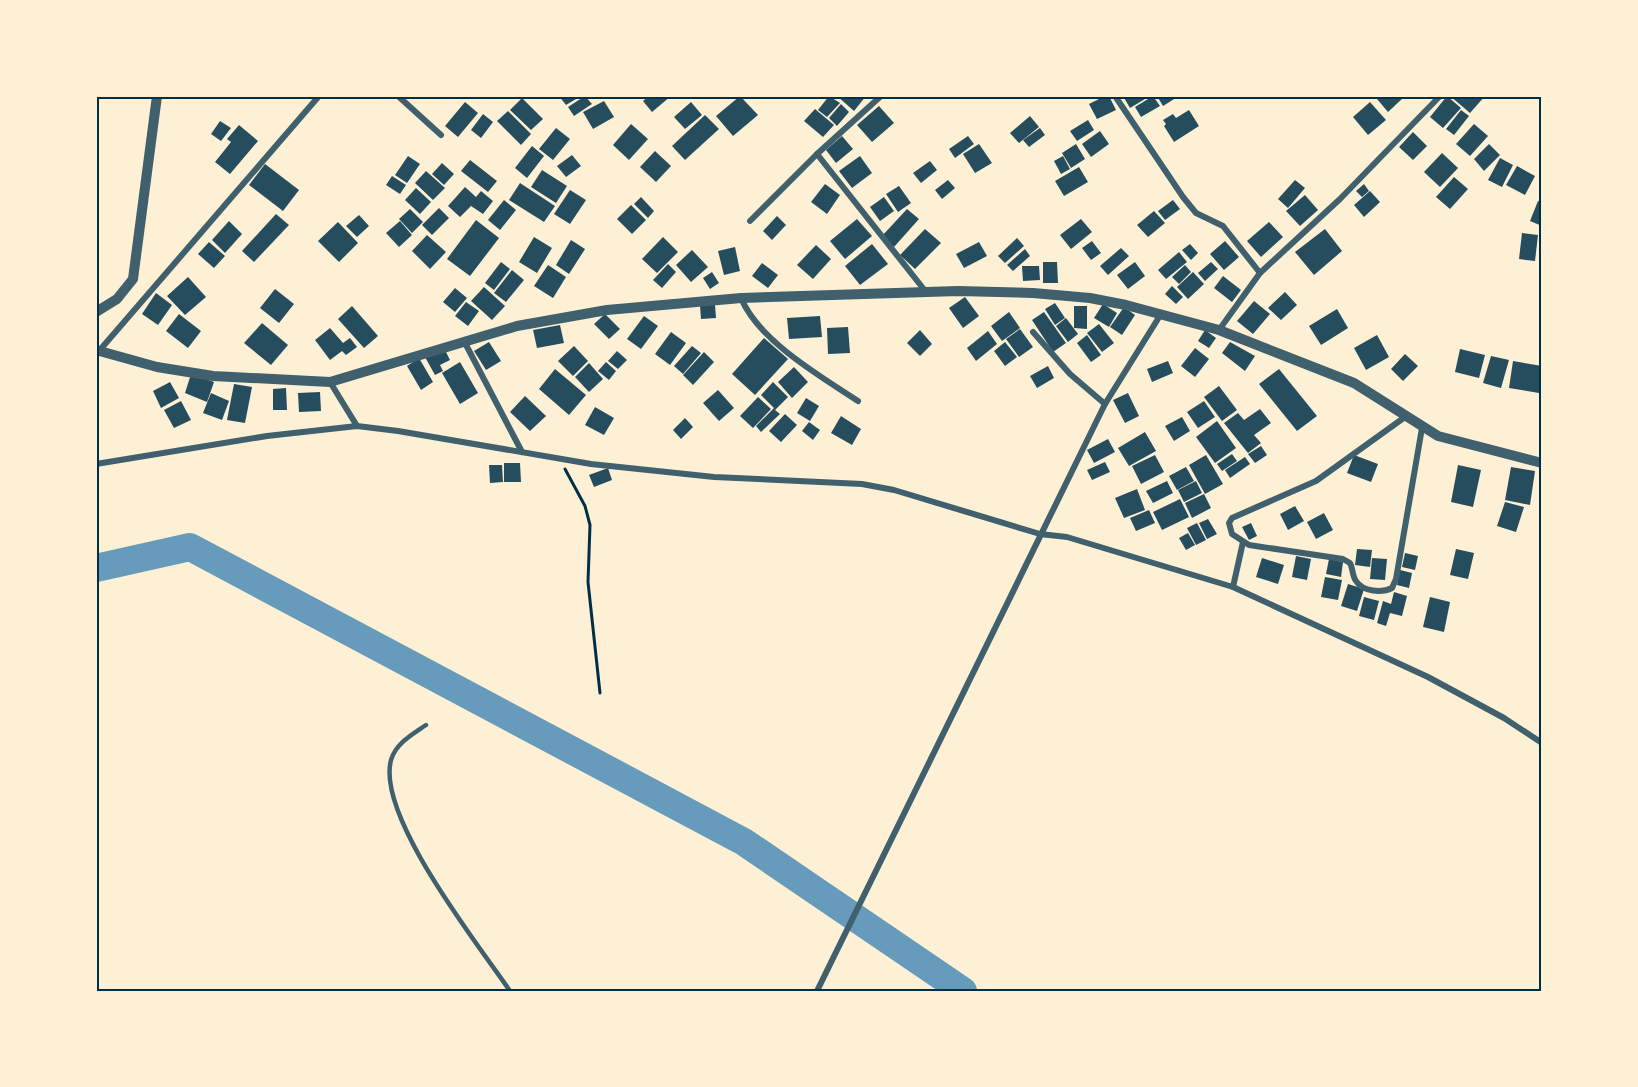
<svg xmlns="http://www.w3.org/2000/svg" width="1638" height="1087" viewBox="0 0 1638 1087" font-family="'DejaVu Sans',sans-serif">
	<rect width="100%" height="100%" fill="#fdf0d5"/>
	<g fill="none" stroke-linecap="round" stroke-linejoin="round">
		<path stroke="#669bbc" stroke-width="28" d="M96,568L190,547L744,842L963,991"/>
	</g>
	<g fill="#264d5e">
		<path d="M559,96H581L566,105Z"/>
		<path d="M585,96L592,104L574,116L568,107Z"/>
		<path d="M649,96H671L652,112L643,101Z"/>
		<path d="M740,96L758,115L733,136L716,116Z"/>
		<path d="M829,96L840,103L827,117L818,110Z"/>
		<path d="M837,96H866L854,111Z"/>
		<path d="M1105,96H1109L1116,110L1097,119L1089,104Z"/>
		<path d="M1123,96H1150L1130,108Z"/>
		<path d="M1153,96L1160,106L1141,117L1135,107Z"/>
		<path d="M1157,96H1179L1163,106Z"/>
		<path d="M1380,96H1401L1403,98L1388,112L1377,99Z"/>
		<path d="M1447,96L1461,108L1443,128L1430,117Z"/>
		<path d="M1450,96H1485L1470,113Z"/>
		<path d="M522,98L543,119L531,130L510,110Z"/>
		<path d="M604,101L614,117L593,129L583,112Z"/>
		<path d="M465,102L478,113L458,137L445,126Z"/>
		<path d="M691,102L702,115L685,129L674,117Z"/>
		<path d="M1370,102L1386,120L1368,135L1353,117Z"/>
		<path d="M841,104L849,112L837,126L829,118Z"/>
		<path d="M879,106L894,123L872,142L857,125Z"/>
		<path d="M815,109L834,125L823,137L804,121Z"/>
		<path d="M1189,110L1199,126L1174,142L1164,126L1166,124L1163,120L1173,114L1176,118Z"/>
		<path d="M1461,110L1469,116L1454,135L1446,129Z"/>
		<path d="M508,111L531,134L521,145L497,121Z"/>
		<path d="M483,114L493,122L481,138L471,130Z"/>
		<path d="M705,115L719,129L685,160L672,146Z"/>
		<path d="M1030,116L1039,127L1019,143L1010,133Z"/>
		<path d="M1088,120L1094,130L1077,141L1070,131Z"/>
		<path d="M220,121L231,128L221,141L211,134Z"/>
		<path d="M631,124L648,139L629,160L613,145Z"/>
		<path d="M1474,124L1488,136L1470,156L1456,144Z"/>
		<path d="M239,125L258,141L230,174L215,162L231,142L227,139Z"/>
		<path d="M556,128L570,139L553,160L539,149Z"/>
		<path d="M1040,128L1045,135L1029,147L1023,140Z"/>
		<path d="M1100,131L1109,144L1091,157L1082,144Z"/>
		<path d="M1413,132L1427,146L1413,160L1399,147Z"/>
		<path d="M842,136L853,149L836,163L826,150Z"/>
		<path d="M968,136L974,144L955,158L949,149Z"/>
		<path d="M979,144L992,163L975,173L963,154Z"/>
		<path d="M1076,144L1085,159L1071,168L1062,153Z"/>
		<path d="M1489,144L1500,155L1484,171L1474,159Z"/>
		<path d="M532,146L544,156L527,178L515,168Z"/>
		<path d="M655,151L671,166L656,182L640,167Z"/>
		<path d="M1442,153L1458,168L1440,187L1424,172Z"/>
		<path d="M572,155L581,166L566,177L557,166Z"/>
		<path d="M408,156L420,164L407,183L395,175Z"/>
		<path d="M860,156L872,173L852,188L839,171Z"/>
		<path d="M1063,156L1070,169L1061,174L1054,161Z"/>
		<path d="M1500,158L1513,165L1502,187L1488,180Z"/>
		<path d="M470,160L497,181L488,192L461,171Z"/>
		<path d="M930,161L937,170L921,183L913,173Z"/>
		<path d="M442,163L454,174L444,185L432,174Z"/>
		<path d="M265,164L299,190L283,211L249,185Z"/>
		<path d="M1517,166L1535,176L1525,195L1506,185Z"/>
		<path d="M1079,167L1088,182L1064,196L1055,181Z"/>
		<path d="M542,170L567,186L556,203L531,187Z"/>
		<path d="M426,171L445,188L433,200L415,183Z"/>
		<path d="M392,176L406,185L400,194L386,185Z"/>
		<path d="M1454,177L1468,189L1450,209L1436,197Z"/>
		<path d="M948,180L955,188L942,199L935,190Z"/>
		<path d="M1295,180L1305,188L1288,208L1278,199Z"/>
		<path d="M520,183L555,206L544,222L509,200Z"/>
		<path d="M825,184L840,195L827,214L811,202Z"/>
		<path d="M1364,184L1369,191L1362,197L1356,191Z"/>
		<path d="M899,186L911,203L898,212L886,194Z"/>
		<path d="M465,187L476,197L481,191L493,201L483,214L471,206L460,217L448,206Z"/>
		<path d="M416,188L431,202L420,214L405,200Z"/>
		<path d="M570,190L586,200L570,224L554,214Z"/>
		<path d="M1370,191L1380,202L1364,217L1354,205Z"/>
		<path d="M1305,195L1318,210L1300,226L1286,211Z"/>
		<path d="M641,197L654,211L648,218L634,204Z"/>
		<path d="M884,197L894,211L880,221L870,207Z"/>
		<path d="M504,200L516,210L500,230L488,220Z"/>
		<path d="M1173,200L1180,209L1165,220L1158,211Z"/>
		<path d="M1538,201L1542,202V226L1530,221Z"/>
		<path d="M631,205L646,220L632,234L617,219Z"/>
		<path d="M439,208L449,218L432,235L422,225Z"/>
		<path d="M410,209L423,222L412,233L399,219Z"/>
		<path d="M907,209L919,219L894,247L882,236Z"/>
		<path d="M1154,211L1165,223L1148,237L1137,225Z"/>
		<path d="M276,214L289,225L254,262L242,251Z"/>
		<path d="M359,215L369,226L357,237L346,226Z"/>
		<path d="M777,216L786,225L772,240L763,231Z"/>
		<path d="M857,219L872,236L845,259L830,241Z"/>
		<path d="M1081,219L1092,232L1071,249L1060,235Z"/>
		<path d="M476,220L499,238L470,276L447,259Z"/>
		<path d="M229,221L242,234L225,253L212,240Z"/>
		<path d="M400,221L412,235L399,247L386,233Z"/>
		<path d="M338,222L358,243L339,262L318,241Z"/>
		<path d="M1269,222L1283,237L1261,257L1247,241Z"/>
		<path d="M925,229L941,243L915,269L900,255Z"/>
		<path d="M1325,229L1342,251L1314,275L1295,252Z"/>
		<path d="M1522,233L1538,235L1535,261L1519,259Z"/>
		<path d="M427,235L446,252L430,269L412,251Z"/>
		<path d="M534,237L552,248L537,273L519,262Z"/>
		<path d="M663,237L678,252L657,273L642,259Z"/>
		<path d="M1017,238L1024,246L1005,263L998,256Z"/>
		<path d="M571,240L585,249L569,274L556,265Z"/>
		<path d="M1092,241L1101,253L1091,260L1082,248Z"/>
		<path d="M1225,241L1239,257L1224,270L1210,254Z"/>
		<path d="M209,242L225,256L214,268L198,254Z"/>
		<path d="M979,242L987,256L964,268L956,254Z"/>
		<path d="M872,244L888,264L860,285L845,266Z"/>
		<path d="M1190,244L1198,253L1191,260L1182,250Z"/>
		<path d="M816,245L831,259L813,279L797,265Z"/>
		<path d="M735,247L740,271L724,275L718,251Z"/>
		<path d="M1121,248L1129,256L1108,275L1100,266Z"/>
		<path d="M1025,249L1030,256L1013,271L1007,265Z"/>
		<path d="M692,250L708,267L691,282L676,265Z"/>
		<path d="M1179,252L1187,262L1166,279L1158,270Z"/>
		<path d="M501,262L510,269L494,290L485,283Z"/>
		<path d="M1043,262H1057L1058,283H1043Z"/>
		<path d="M1135,262L1145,276L1128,289L1117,275Z"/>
		<path d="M1211,262L1218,269L1205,281L1198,273Z"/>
		<path d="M762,263L778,275L768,288L752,276Z"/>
		<path d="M668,264L676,272L662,288L653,280Z"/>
		<path d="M548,265L566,277L553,298L534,286Z"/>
		<path d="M1185,265L1191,272L1179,284L1172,277Z"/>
		<path d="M1022,266H1039L1040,280L1023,281Z"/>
		<path d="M512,270L524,280L506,302L494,293Z"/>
		<path d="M712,272L719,283L710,289L703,278Z"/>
		<path d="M1193,272L1204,284L1188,299L1177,287Z"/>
		<path d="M1223,276L1241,290L1232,302L1214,288Z"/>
		<path d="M188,277L206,297L185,315L167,296Z"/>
		<path d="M1172,286L1183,297L1176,304L1165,294Z"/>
		<path d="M484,287L505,306L492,320L471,301Z"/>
		<path d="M455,288L467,298L455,312L443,302Z"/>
		<path d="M275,289L294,304L279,323L260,308Z"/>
		<path d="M1285,292L1297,305L1281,320L1268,308Z"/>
		<path d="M156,293L172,305L158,325L142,314Z"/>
		<path d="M965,297L979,316L963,328L949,308Z"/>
		<path d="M1254,301L1270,314L1253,334L1237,321Z"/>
		<path d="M466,302L479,311L468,326L455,316Z"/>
		<path d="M1055,303L1065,318L1055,325L1045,309Z"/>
		<path d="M1103,304L1117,313L1109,327L1094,318Z"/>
		<path d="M700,305H715L716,318L701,319Z"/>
		<path d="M352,306L378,336L364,348L338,319Z"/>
		<path d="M1074,306H1087V329L1074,328Z"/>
		<path d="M1124,307L1135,315L1122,335L1110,327Z"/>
		<path d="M1337,309L1348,328L1321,345L1309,326Z"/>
		<path d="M1009,312L1020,328L1002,341L991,326Z"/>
		<path d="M1044,312L1066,343L1053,352L1032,320Z"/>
		<path d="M179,314L201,331L188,348L166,331Z"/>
		<path d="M605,314L620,329L609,339L594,324Z"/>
		<path d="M644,316L658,326L641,349L627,339Z"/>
		<path d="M820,316L822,337L789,339L787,318Z"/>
		<path d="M1066,318L1078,334L1068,342L1056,326Z"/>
		<path d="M262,323L288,345L271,365L244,343Z"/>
		<path d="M1099,324L1114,343L1102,352L1087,333Z"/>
		<path d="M560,325L564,343L537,348L533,330Z"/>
		<path d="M848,327L850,353L828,354L827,328Z"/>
		<path d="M330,328L343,343L350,338L357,347L346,355L342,351L330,360L315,340Z"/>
		<path d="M1020,329L1033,347L1019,357L1006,339Z"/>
		<path d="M920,330L932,344L920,356L907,343Z"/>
		<path d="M1205,330L1216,338L1209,348L1198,341Z"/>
		<path d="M988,331L997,344L976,361L967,348Z"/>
		<path d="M671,332L686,343L670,365L655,354Z"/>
		<path d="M1087,335L1101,355L1091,362L1077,343Z"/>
		<path d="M1377,335L1389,357L1366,370L1354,348Z"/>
		<path d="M764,338L788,359L755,395L732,374Z"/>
		<path d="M489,342L501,361L486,370L474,351Z"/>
		<path d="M1005,342L1017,357L1005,366L994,351Z"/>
		<path d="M1230,342L1255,356L1245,371L1222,353Z"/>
		<path d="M574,346L588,361L573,376L558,361Z"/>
		<path d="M692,346L701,353L683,374L674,366Z"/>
		<path d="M1195,348L1209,359L1195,377L1181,366Z"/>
		<path d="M1460,349L1485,355L1479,378L1455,372Z"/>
		<path d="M445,350L450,360L440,365L443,371L435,375L425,357Z"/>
		<path d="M617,351L627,360L618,369L608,361Z"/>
		<path d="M704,352L714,362L693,385L683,375Z"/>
		<path d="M1405,354L1418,366L1403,381L1391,369Z"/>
		<path d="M1491,356L1509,360L1501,388L1483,383Z"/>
		<path d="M419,358L433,382L421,390L407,366Z"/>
		<path d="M1168,361L1173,373L1152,382L1147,369Z"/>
		<path d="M1513,361L1542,366L1539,393L1509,388Z"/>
		<path d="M460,362L478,393L460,404L442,373Z"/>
		<path d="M606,362L616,371L609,380L598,371Z"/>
		<path d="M589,363L603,379L589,392L575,377Z"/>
		<path d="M1048,366L1054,378L1037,388L1030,376Z"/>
		<path d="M794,367L808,382L792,398L778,382Z"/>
		<path d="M555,369L586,395L569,415L539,389Z"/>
		<path d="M1279,369L1317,416L1297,431L1259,384Z"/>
		<path d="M191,374L214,382L207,402L185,393Z"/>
		<path d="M170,382L179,398L161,408L153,391Z"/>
		<path d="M773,382L788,397L775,410L780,414L761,432L756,426L774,408L761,395Z"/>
		<path d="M234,384L252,387L245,423L227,420Z"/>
		<path d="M1219,386L1237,410L1222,421L1204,397Z"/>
		<path d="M286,388L287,410H273V389Z"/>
		<path d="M718,390L734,408L719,421L703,403Z"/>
		<path d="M320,392L321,411L299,412L298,393Z"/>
		<path d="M211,393L229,401L222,420L203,413Z"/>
		<path d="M1128,393L1139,416L1125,423L1113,400Z"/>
		<path d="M525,396L546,416L530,431L510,412Z"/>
		<path d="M758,397L771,409L753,428L740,416Z"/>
		<path d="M806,398L819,406L810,421L797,413Z"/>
		<path d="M181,401L191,420L174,428L164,410Z"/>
		<path d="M1204,401L1215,417L1198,428L1187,412Z"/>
		<path d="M595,407L614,418L604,435L585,425Z"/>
		<path d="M1260,409L1271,423L1254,435L1261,443L1248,453L1224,423L1238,413L1244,420Z"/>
		<path d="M785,414L797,425L781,442L769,431Z"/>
		<path d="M841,416L861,429L852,445L831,433Z"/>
		<path d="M1182,417L1190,431L1174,441L1165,426Z"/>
		<path d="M685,418L693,427L681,439L673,430Z"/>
		<path d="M1217,421L1236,448L1215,463L1196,437Z"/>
		<path d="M809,422L820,430L813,440L802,431Z"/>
		<path d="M1145,432L1156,451L1129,466L1118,448Z"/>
		<path d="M1108,439L1115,452L1094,463L1087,450Z"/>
		<path d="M1261,446L1267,455L1255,463L1248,454Z"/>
		<path d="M1232,454L1237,461L1222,471L1217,464Z"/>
		<path d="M1155,455L1164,472L1141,484L1132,466Z"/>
		<path d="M1206,455L1223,484L1205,494L1189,465Z"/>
		<path d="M1354,455L1378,464L1371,482L1347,473Z"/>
		<path d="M1245,457L1250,464L1230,478L1225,470Z"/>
		<path d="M1105,462L1110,472L1092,480L1087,470Z"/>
		<path d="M504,463H520L521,482H504Z"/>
		<path d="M489,465H502L503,482L490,483Z"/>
		<path d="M1458,465L1481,470L1473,507L1451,502Z"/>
		<path d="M1186,467L1194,481L1177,490L1169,476Z"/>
		<path d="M1511,467L1535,471L1530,505L1505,500Z"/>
		<path d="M608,468L612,480L594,487L589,475Z"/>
		<path d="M1167,481L1173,493L1153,503L1146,491Z"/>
		<path d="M1196,481L1202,493L1184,502L1178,490Z"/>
		<path d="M1137,489L1145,510L1124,518L1115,498Z"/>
		<path d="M1204,494L1211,508L1192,518L1185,503Z"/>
		<path d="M1180,499L1189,517L1162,530L1153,512Z"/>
		<path d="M1505,502L1524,507L1516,532L1497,526Z"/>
		<path d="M1295,506L1304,521L1288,530L1280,514Z"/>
		<path d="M1149,510L1155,523L1136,531L1130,518Z"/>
		<path d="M1324,513L1333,530L1316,539L1307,522Z"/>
		<path d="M1208,519L1217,534L1207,539L1199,523Z"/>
		<path d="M1197,523L1206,540L1196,545L1187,528Z"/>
		<path d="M1251,523L1257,536L1249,540L1242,527Z"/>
		<path d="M1188,533L1195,545L1186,550L1179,538Z"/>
		<path d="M1357,549L1372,550L1370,567L1355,565Z"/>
		<path d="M1456,549L1474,553L1468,579L1450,575Z"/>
		<path d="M1405,553L1418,556L1415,570L1402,567Z"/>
		<path d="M1296,556L1311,559L1307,580L1292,577Z"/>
		<path d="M1262,558L1284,565L1278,584L1256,577Z"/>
		<path d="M1372,558L1387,559L1385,580L1370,579Z"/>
		<path d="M1329,559L1343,562L1341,577L1326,574Z"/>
		<path d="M1400,570L1412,573L1409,588L1397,585Z"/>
		<path d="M1325,577L1342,580L1338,600L1321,597Z"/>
		<path d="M1348,584L1364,589L1357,611L1341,606Z"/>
		<path d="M1394,592L1407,596L1402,616L1390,613L1386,626L1377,623L1383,601L1391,604Z"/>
		<path d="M1364,597L1379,601L1374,620L1359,616Z"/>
		<path d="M1430,597L1450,602L1444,632L1423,627Z"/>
	</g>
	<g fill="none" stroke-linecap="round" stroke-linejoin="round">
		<path stroke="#003049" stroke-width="3" d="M565,469L585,506L590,525L588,582L600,693"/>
		<path stroke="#3f606c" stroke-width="4.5" d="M426,725C413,734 396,743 391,760C376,816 478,944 510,991"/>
		<g stroke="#3f606c" stroke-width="6">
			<path d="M398,96L441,135"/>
			<path d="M1115,96L1183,197L1196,213L1223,226L1260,273"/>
			<path d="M817,154L926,292"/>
			<path d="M750,221L817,154L881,96"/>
			<path d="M741,298C759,341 820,376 858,401"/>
			<path d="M1219,330L1260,273L1340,199L1440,96"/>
			<path d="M1033,332L1070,374L1105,404"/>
			<path d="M464,341L522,452"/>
			<path d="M99,351L319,96"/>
			<path d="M330,382L357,426"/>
			<path d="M1405,417L1316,481L1232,518L1229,523L1232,534L1249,545L1343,559L1350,563C1353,568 1352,576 1356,581C1363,592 1382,593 1392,588L1396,579L1422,428"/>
			<path d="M96,464L267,436L357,426L398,431L591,464L714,477L862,484L894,490L1040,534L1067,537L1233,587L1428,677L1504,718L1542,743"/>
			<path d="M1233,587L1243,542"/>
			<path d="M817,991L1105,404L1161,314"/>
		</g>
		<g stroke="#3f606c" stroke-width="10">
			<path d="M96,312L117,299L133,279L157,96"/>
			<path d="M96,350L157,367L213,376L330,382L517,326L607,310L741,298L958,291L1033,293L1090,298L1126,305L1219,330L1354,383L1438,436L1542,463"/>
		</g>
	</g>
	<rect width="1638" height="1087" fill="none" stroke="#fdf0d5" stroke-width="195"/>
	<rect x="98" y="98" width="1442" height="892" fill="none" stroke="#003049" stroke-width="2"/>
</svg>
